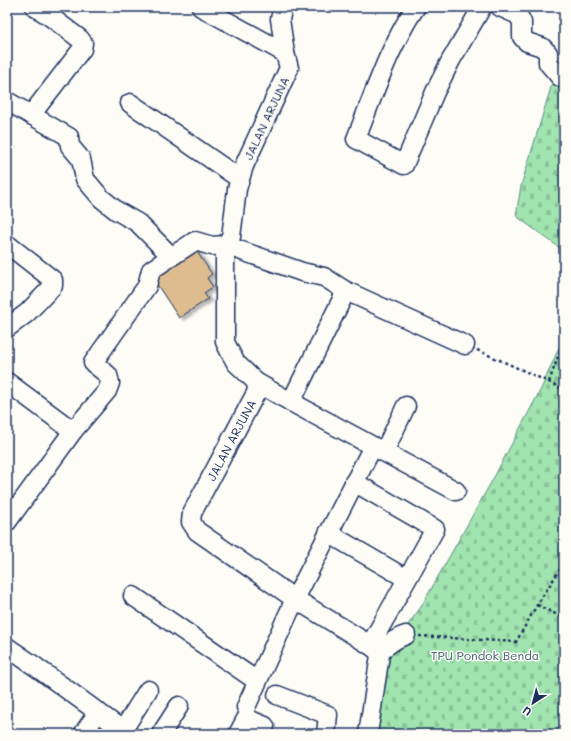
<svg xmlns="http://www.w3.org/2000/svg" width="571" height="741" viewBox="0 0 571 741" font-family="Mali,sans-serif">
	<defs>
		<pattern id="cemetery-stones" width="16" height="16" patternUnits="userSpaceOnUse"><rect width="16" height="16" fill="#a1e4af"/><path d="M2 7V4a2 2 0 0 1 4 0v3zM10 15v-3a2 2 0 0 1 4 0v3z" fill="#8ac499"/></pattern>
		<filter id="shadow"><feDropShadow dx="4.5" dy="2.5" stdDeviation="1" flood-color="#0004"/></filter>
	</defs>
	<rect width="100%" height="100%" fill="#fdfcf7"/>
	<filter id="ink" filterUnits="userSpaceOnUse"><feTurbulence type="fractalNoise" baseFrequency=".025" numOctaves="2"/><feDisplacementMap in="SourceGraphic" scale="8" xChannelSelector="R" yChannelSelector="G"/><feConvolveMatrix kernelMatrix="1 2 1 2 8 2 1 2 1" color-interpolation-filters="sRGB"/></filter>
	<g filter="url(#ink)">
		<g fill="url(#cemetery-stones)" stroke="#5e8a86">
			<path d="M558,64L564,68V251L516,216L521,186Z"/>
			<path d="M564,336V734H372L383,659L421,607L493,479L541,389Z"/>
		</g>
		<path fill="#ddbc8f" stroke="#1b2f5e" filter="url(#shadow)" d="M193,246L212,274L207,278L213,287L204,293L208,299L179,318L150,274Z"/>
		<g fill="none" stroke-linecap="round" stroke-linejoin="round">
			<defs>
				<g id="minor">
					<path d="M201,7L285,53"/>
					<path d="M283,7L280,19L285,53L289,68L244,166L237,189L231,237L225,245V342L231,354L236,363L256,382L257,391L192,513L191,522L197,531L295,599L370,645L379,652"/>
					<path d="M416,7C405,22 397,39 389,56C377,83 367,111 356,139L404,165L435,92L451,60L482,7"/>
					<path d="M500,7L518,15L522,22V37L527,42L542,47L548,53V63L560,77L564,79"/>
					<path d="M7,101L69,137L70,146L81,159L85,179L101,198L117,211L138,223L171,256"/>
					<path d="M130,103L240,179"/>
					<path d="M31,115L82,49L83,43L80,39L48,15L35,7"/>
					<path d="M7,244L53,280V286L27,313L7,328"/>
					<path d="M7,382L73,431"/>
					<path d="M256,382L291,402L456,491"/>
					<path d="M291,402L346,291"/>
					<path d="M384,452L406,406"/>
					<path d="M354,482L435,529L391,608L370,645"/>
					<path d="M7,522L73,431L107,391L110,383L108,375L93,363L147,286L151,270L195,241L212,246L225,245L302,272L324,277L346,291L465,345"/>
					<path d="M328,533L407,579"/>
					<path d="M133,596L257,681"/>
					<path d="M7,647L36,667L128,734"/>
					<path d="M379,652C388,645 395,638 406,635"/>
					<path d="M277,695L328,715L326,734"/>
					<path d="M246,707L295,599L369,454"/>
					<path d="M123,730L148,690"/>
					<path d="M83,734L98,712"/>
					<path d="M161,734L179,706"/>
					<path d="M238,734L246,719H248L265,726"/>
					<path d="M368,734L380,655L379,652"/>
				</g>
			</defs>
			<use href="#minor" stroke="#1b2f5e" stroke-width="21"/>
			<g stroke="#1b2f5e" stroke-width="2.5" stroke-dasharray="3 3" stroke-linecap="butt">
				<path d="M477,350L549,382L564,390"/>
				<path d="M549,382L564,340"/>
				<path d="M537,605L564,618"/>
				<path d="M419,636L516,642L537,605L564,563"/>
			</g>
			<use href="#minor" stroke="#fdfcf7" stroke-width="18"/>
		</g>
	</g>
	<g text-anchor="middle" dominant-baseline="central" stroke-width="3" stroke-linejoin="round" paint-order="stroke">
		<g font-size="12" fill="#1b2f5e" stroke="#fdfcf7">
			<text transform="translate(266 118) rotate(-65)">JALAN ARJUNA</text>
			<text transform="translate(231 440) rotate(-62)">JALAN ARJUNA</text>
		</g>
		<g font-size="12" fill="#3c5c72" stroke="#fdfcf7">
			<text x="485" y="655">TPU Pondok Benda</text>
		</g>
	</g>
	<rect width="571" height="741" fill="none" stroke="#fdfcf7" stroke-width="24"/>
	<rect x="12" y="12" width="547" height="717" fill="none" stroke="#1b2f5e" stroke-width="1.5" filter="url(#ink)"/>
	<g transform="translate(533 703) rotate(216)" stroke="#fdfcf7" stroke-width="3" paint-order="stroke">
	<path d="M0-3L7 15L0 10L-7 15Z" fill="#1b2f5e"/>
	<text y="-6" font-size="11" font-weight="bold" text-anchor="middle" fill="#1b2f5e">U</text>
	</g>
</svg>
